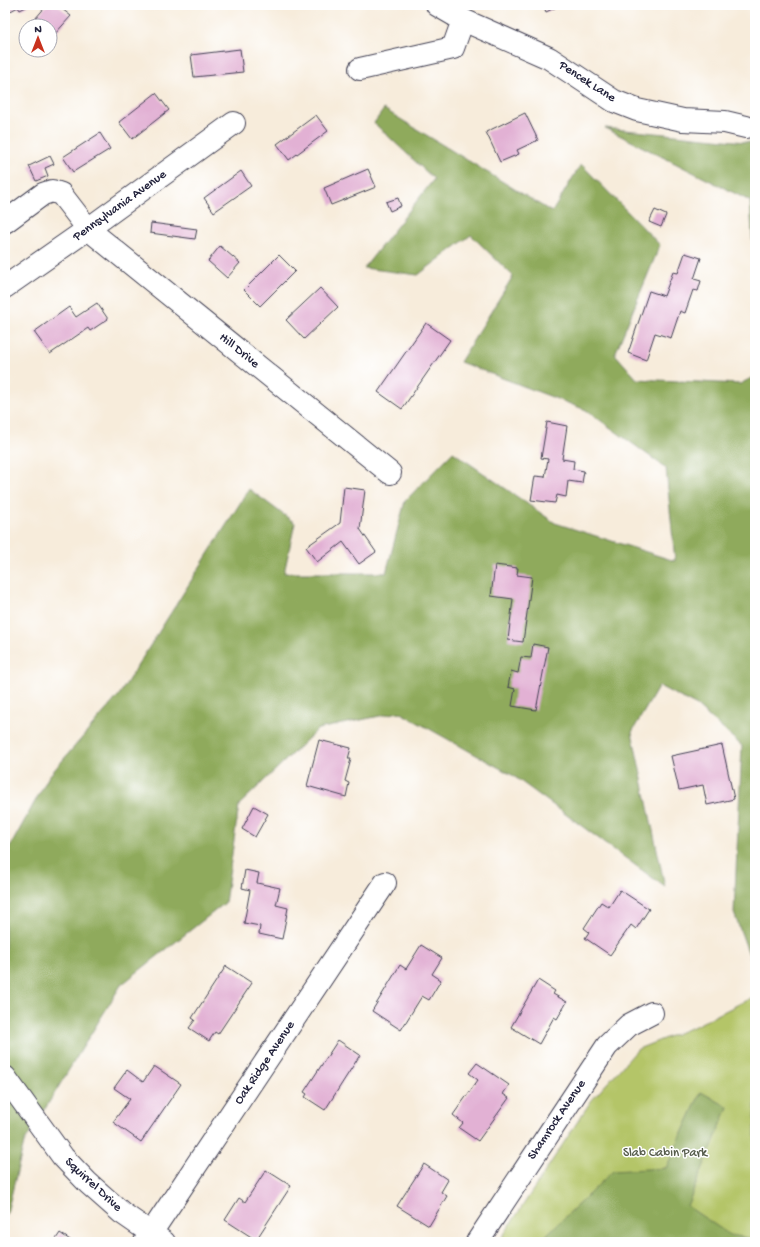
<svg xmlns="http://www.w3.org/2000/svg" width="760" height="1247" viewBox="0 0 760 1247" font-family="'Gochi Hand',sans-serif">
	<rect width="100%" height="100%" fill="#fff"/>
	<filter id="ink" filterUnits="userSpaceOnUse"><feTurbulence type="fractalNoise" baseFrequency=".025" numOctaves="2"/><feDisplacementMap in="SourceGraphic" scale="8" xChannelSelector="R" yChannelSelector="G"/><feConvolveMatrix kernelMatrix="1 2 1 2 8 2 1 2 1" color-interpolation-filters="sRGB"/></filter>
	<filter id="wash" filterUnits="userSpaceOnUse"><feTurbulence type="fractalNoise" baseFrequency=".012" numOctaves="4" result="noise"/><feDisplacementMap in="SourceGraphic" scale="16" xChannelSelector="R" yChannelSelector="G"/><feGaussianBlur stdDeviation="0.9" result="paint"/><feColorMatrix in="noise" values="0 0 0 0 0 0 0 0 0 0 0 0 0 0 0 0 0 1.4 0 .05"/><feComposite in="paint" operator="in"/></filter>
	<g filter="url(#wash)">
		<rect width="100%" height="100%" fill="#f7ecdb"/>
		<path fill="#b4c568" stroke="#6b7452" d="M755,996V1242H499L591,1101L638,1049L693,1027Z"/>
		<g fill="#8faa5c" stroke="#58664c">
			<path d="M384,109L552,212L581,164L660,245L615,354L637,379L740,384L755,376V971L734,913L742,746L697,706L659,686L632,732L665,887L512,775L399,712L318,729L239,805L225,903L121,985L24,1143L7,1213L5,1215V856L49,776L119,695L249,489L295,523L284,573H386L405,501L453,452L555,523L675,561L666,468L586,410L460,362L513,276L471,235L418,275L364,268L434,179L374,123Z"/>
			<path d="M605,128L755,143V268L754,266L750,201Z"/>
			<path d="M701,1092L728,1107L687,1206L730,1235L755,1239V1242H539L613,1171L666,1168Z"/>
		</g>
		<g id="blocks">
			<g fill="#e2b1d4">
				<path d="M5,5H30L20,10L18,7L5,14Z"/>
				<path d="M47,5H57L71,16L54,35L50,31V26H44L35,19Z"/>
				<path d="M543,5H561L546,12Z"/>
				<path d="M240,49L243,72L194,77L191,55Z"/>
				<path d="M156,93L169,110L132,139L119,122Z"/>
				<path d="M525,113L538,140L517,150L519,154L500,162L486,132Z"/>
				<path d="M316,115L328,131L289,160L277,144Z"/>
				<path d="M100,133L110,149L73,172L63,157Z"/>
				<path d="M50,156L54,164L45,168L48,176L36,181L29,166Z"/>
				<path d="M368,169L376,187L331,205L324,188Z"/>
				<path d="M241,171L251,186L214,212L204,198Z"/>
				<path d="M398,198L401,206L390,211L386,202Z"/>
				<path d="M655,210L666,215L661,227L649,222Z"/>
				<path d="M151,223L197,229L195,239L150,233Z"/>
				<path d="M220,246L240,263L227,278L208,261Z"/>
				<path d="M685,253L701,258L694,279L701,281L698,291L693,290L685,313L680,311L671,338L655,333L646,360L628,353L649,291L664,296L673,272L678,273Z"/>
				<path d="M279,255L295,271L260,306L244,290Z"/>
				<path d="M320,288L338,307L304,339L286,320Z"/>
				<path d="M97,303L108,319L90,331L88,328L50,354L34,332L69,307L76,317Z"/>
				<path d="M426,323L450,340L402,409L378,392Z"/>
				<path d="M547,422L567,426L562,459L574,461L573,469L584,471L582,483L568,481L566,497L557,495L555,503L531,500L535,476L545,477L548,459L541,458Z"/>
				<path d="M344,487L365,490L360,529L376,552L359,564L343,542L317,562L306,547L340,523Z"/>
				<path d="M495,565L518,568L517,575L532,577L523,642L508,640L513,599L491,596Z"/>
				<path d="M533,644L548,647L536,710L512,706L515,689L508,687L511,671L518,673L521,657L531,658Z"/>
				<path d="M319,740L351,748L348,759H351L345,781L349,783L346,797L307,786Z"/>
				<path d="M722,745L734,799L707,805L703,785L679,790L671,756Z"/>
				<path d="M254,806L268,814L255,837L242,829Z"/>
				<path d="M245,870L259,873L257,883L280,888L276,905L288,908L282,939L259,934L260,926L244,923L250,890L242,888Z"/>
				<path d="M620,890L649,909L636,929L631,925L610,955L585,938L589,932L584,928L601,902L609,907Z"/>
				<path d="M421,945L442,958L432,974L441,980L429,1000L422,996L401,1030L372,1011L400,965L406,969Z"/>
				<path d="M226,966L252,983L218,1034L215,1032L209,1041L189,1028L195,1020L192,1018Z"/>
				<path d="M538,980L555,991L553,994L567,1002L557,1019L554,1017L539,1044L511,1027Z"/>
				<path d="M338,1040L360,1055L325,1110L305,1097L307,1094L304,1092Z"/>
				<path d="M477,1063L509,1085L503,1094L509,1098L478,1141L459,1128L463,1123L453,1115L478,1080L469,1073Z"/>
				<path d="M154,1066L181,1084L141,1142L113,1122L130,1099L114,1088L127,1070L143,1082Z"/>
				<path d="M424,1164L448,1180L441,1192L447,1196L429,1226L397,1206Z"/>
				<path d="M266,1170L291,1186L256,1240L225,1220L239,1198L245,1202Z"/>
				<path d="M60,1233L73,1242H54Z"/>
			</g>
		</g>
	</g>
	<g filter="url(#ink)">
		<use href="#blocks" fill-opacity="0" stroke="#424053" stroke-width="1"/>
		<g fill="none" stroke-linecap="round" stroke-linejoin="round">
			<defs>
				<g id="minor">
					<path d="M437,5L463,20L549,58L614,101L637,110L683,120L725,122L746,127"/>
					<path d="M360,69L453,48L463,20"/>
					<path d="M5,222L43,194L52,191L61,194L88,229L390,473"/>
					<path d="M5,287L88,229L234,123"/>
					<path d="M5,1077L63,1157L88,1183L122,1213L164,1242"/>
					<path d="M145,1242L385,883"/>
					<path d="M477,1242L607,1046L629,1025L652,1013"/>
				</g>
			</defs>
			<use href="#minor" stroke="#424053" stroke-width="24"/>
			<use href="#minor" stroke="#fff" stroke-width="22"/>
		</g>
	</g>
	<g text-anchor="middle" dominant-baseline="central" stroke-width="3" stroke-linejoin="round" paint-order="stroke">
		<g font-size="13" fill="#22223b" stroke="#fff">
			<text transform="translate(587 82) rotate(33)">Pencek Lane</text>
			<text transform="translate(120 206) rotate(-36)">Pennsylvania Avenue</text>
			<text transform="translate(239 351) rotate(39)">Hill Drive</text>
			<text transform="translate(265 1063) rotate(-56)">Oak Ridge Avenue</text>
			<text transform="translate(557 1120) rotate(-56)">Shamrock Avenue</text>
			<text transform="translate(93 1185) rotate(43)">Squirrel Drive</text>
		</g>
		<g font-size="13" fill="#555b4b" stroke="#fff">
			<text x="665" y="1153">Slab Cabin Park</text>
		</g>
	</g>
	<rect width="760" height="1247" fill="none" stroke="#fff" stroke-width="20"/>
	<g transform="translate(38 38)"><circle r="19" fill="#ffffff" stroke="#a7a7b1"/>
	<path d="M0-3L7 15L0 10L-7 15Z" fill="#c8321e"/>
	<text y="-6" font-size="11" font-weight="bold" text-anchor="middle" fill="#22223b">N</text>
	</g>
</svg>
